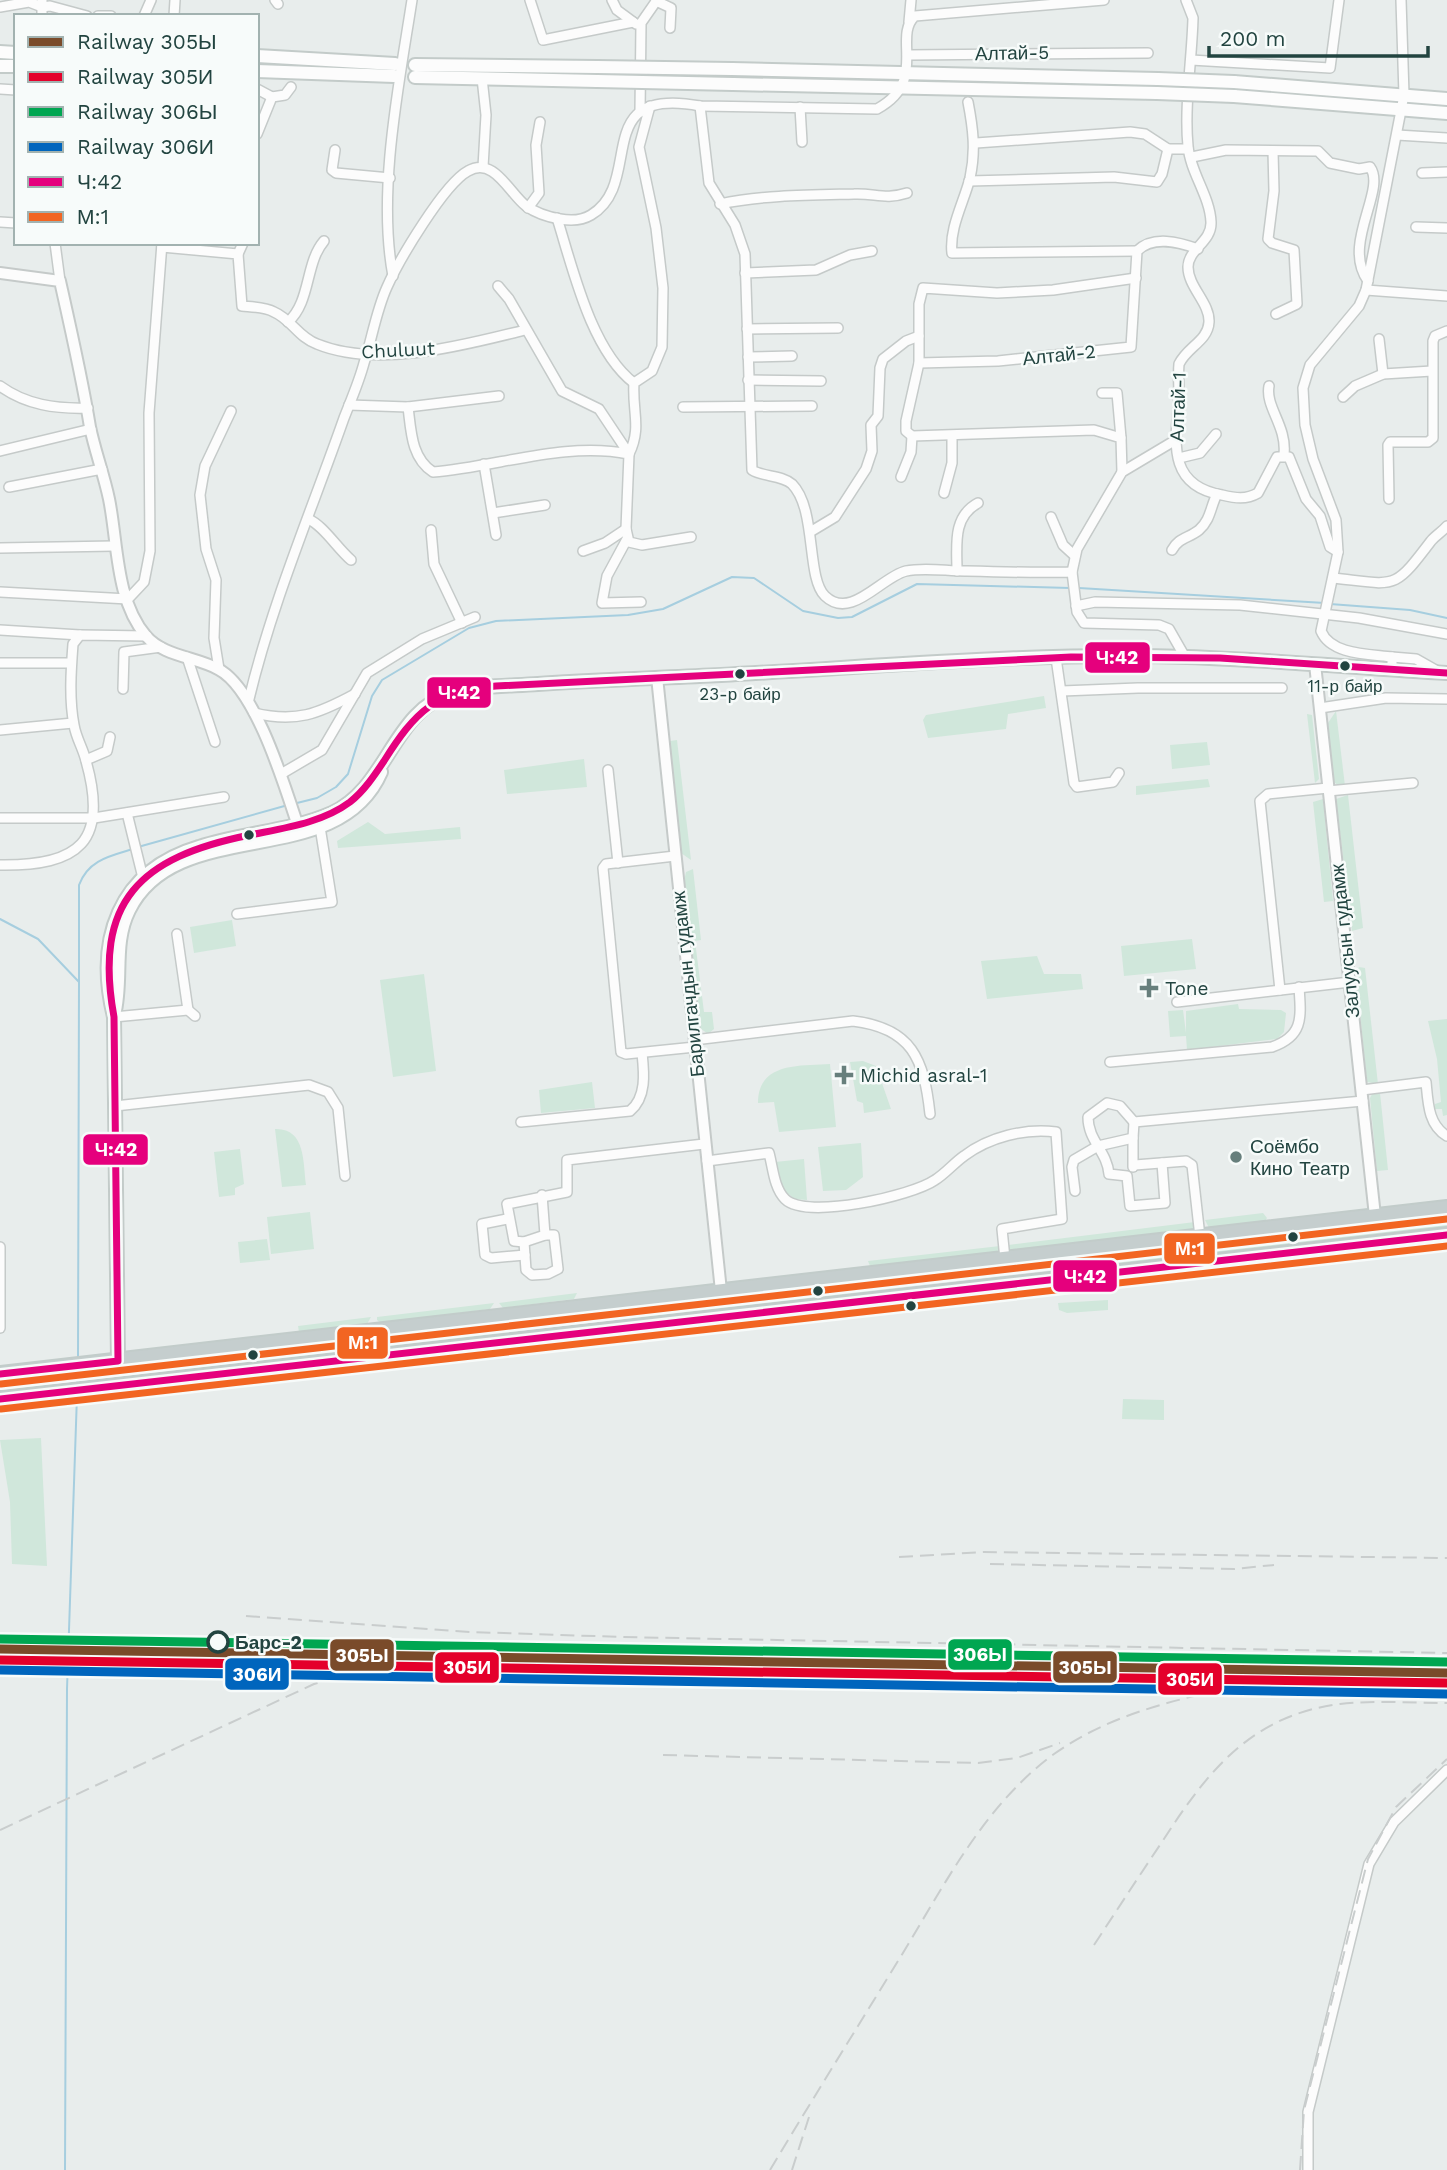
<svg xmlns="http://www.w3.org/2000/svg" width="1447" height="2170" viewBox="0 0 1447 2170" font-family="'Work Sans',sans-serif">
	<rect width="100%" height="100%" fill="#e8edec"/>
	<g fill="#d0e7db">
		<path d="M1044,696L1046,708L1008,714L1006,729L928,738L923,720L926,715Z"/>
		<path d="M1336,711L1345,786H1339L1334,782L1328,723Z"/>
		<path d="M1307,714L1312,715L1319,779L1315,783Z"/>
		<path d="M677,740L691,860L681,853L670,741Z"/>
		<path d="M1207,742L1210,765L1172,769L1170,745Z"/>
		<path d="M584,759L587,787L507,794L504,770Z"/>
		<path d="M1208,779L1210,787L1136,795V786Z"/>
		<path d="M1348,795L1363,928L1352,931L1336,799Z"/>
		<path d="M1323,799L1333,901L1324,902L1313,802Z"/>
		<path d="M368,822L385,834L460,827L461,839L338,848L337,841Z"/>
		<path d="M693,869L701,940L695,941L704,1012H712L714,1029L708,1034L700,1028L684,881L686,872Z"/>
		<path d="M232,920L236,946L194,953L190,927Z"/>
		<path d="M1192,939L1196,969L1124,976L1121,946Z"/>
		<path d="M1037,956L1044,974H1081L1083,989L987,999L981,961Z"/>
		<path d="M1359,967L1365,968L1378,1084L1367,1082L1356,973Z"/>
		<path d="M424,974L436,1071L393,1077L380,980Z"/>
		<path d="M1238,1004L1239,1009L1281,1010L1286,1013L1284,1032L1277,1039L1187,1050L1186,1036L1170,1037L1168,1011L1183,1010L1186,1033V1011Z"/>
		<path d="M1447,1019V1115L1443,1116L1442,1109H1435V1104L1441,1102L1437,1059L1428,1021Z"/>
		<path d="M863,1061L876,1066L891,1109L864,1113L863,1103L857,1101L850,1062Z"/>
		<path d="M830,1064L836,1127L779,1132L774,1102L758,1103C758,1062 800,1066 830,1064Z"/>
		<path d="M592,1082L595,1108L541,1113L539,1090Z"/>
		<path d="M1380,1093L1388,1170L1377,1171L1370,1098L1372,1094Z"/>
		<path d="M275,1129C306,1128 303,1163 306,1185L282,1187Z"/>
		<path d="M861,1143L863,1177L846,1190L823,1191L818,1147Z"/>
		<path d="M240,1149L244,1184L235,1188V1195L219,1197L214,1152Z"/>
		<path d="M804,1159L807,1200L795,1199L780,1188L775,1162Z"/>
		<path d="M310,1212L314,1249L271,1254L267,1217Z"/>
		<path d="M1263,1213L1267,1218L1265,1221L1209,1228L1205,1220Z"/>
		<path d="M1447,1216V1228L1133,1264L1052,1269L1050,1266L1055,1262Z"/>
		<path d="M1195,1222L1192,1230L1013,1251L1008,1248V1245Z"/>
		<path d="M267,1239L270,1260L240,1263L238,1242Z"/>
		<path d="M1414,1244V1250L1320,1262L1327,1255Z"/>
		<path d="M1000,1246L997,1252L870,1266L868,1261Z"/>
		<path d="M1262,1263L1266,1267L1122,1284L1126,1279Z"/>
		<path d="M1028,1265L1031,1268L1029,1272L671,1316L585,1321L582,1319L669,1302Z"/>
		<path d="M1009,1291L1012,1296L939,1305V1302Z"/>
		<path d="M577,1293L574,1299L503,1308L499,1303Z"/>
		<path d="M1108,1300V1310L1067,1313L1059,1310L1058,1303Z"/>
		<path d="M494,1303L490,1309L381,1323L377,1320V1317Z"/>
		<path d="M371,1317L367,1324L299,1332L298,1326Z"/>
		<path d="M562,1318L566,1321L563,1324L485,1336L140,1375L135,1371L138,1367L195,1358Z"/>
		<path d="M53,1377L54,1385L0,1392V1384Z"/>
		<path d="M208,1382L217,1387L131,1397L138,1390Z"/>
		<path d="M1123,1399L1164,1400V1420L1122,1419Z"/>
		<path d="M41,1438L47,1566L12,1564L10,1502L0,1440Z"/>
	</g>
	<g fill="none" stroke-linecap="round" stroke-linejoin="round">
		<g stroke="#a6cedf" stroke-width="2">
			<path d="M1079,588L1325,603"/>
			<path d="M1330,604L1410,610L1447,618"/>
			<path d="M297,803L317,798L336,787L348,774L372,696L382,680L469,628L496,621L628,615L663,609L732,577L754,578L803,611L838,618L852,617L917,584L1070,588"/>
			<path d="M138,847L288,805"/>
			<path d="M0,919L38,939L79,982L78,1358"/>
			<path d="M79,982V885C88,860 110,856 133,849"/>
			<path d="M77,1382L78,1370"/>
			<path d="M65,2170L67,1689L77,1395"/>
		</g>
		<defs>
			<g id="minor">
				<path d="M275,0L278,4"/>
				<path d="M530,0L543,40L633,22"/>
				<path d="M612,0L617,10L636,24"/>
				<path d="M1186,0L1193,18C1192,59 1184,107 1188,146C1190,172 1210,196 1211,222C1212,242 1188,249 1188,267C1188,287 1210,303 1209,322C1208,341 1187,347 1179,364C1178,374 1179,385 1179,396C1176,439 1165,485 1222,495C1235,498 1246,500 1258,493L1277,457H1289L1306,499L1320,516L1330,547L1338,552"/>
				<path d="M656,1L671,8L670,28"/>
				<path d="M0,7L29,2L42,7L50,6L87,16"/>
				<path d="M42,16V0"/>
				<path d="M98,16H111"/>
				<path d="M144,16L151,0"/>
				<path d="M174,16L175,0"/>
				<path d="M909,22L911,0"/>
				<path d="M908,55L1148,53"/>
				<path d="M1191,60L1330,68L1339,0"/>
				<path d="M482,78L486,115L483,167"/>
				<path d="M0,89L16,90"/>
				<path d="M257,89L272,97"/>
				<path d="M968,102C973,128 976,151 970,178C964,202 949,228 952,253L1137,251"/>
				<path d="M700,106L709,183L735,225L745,254L752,470C763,477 782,475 792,484C817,509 806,578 825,596C851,621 881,577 906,571C924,567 946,571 965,571C1001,572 1036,573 1072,572"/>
				<path d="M800,107L802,142"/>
				<path d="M640,112L641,23L657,0"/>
				<path d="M257,134L272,97L285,95L291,87"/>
				<path d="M1397,135L1447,138"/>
				<path d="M976,143L1130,132L1145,134L1168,149"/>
				<path d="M335,150L332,170L336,173L390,178"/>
				<path d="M1273,151L1274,191L1268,239L1272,243L1294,250L1297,304L1276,314"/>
				<path d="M1192,157L1226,150L1318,151L1330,163L1359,169L1370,167C1387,190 1341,244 1368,281"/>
				<path d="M1422,173L1447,172"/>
				<path d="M969,181L1114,177L1157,182L1162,174L1168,149H1188"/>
				<path d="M720,204C762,195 811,195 854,194C875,193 885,200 907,193"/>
				<path d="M528,208L539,193L536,145L540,122"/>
				<path d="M557,218C573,269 591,350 634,383"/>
				<path d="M0,222L16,223"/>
				<path d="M1416,227L1447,228"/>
				<path d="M55,243L60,281"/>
				<path d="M162,247L238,254L242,306C252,307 265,307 274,312C291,319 299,338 317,344C378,369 464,345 525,330"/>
				<path d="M238,254L243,243"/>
				<path d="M745,273L816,270L850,255L872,251"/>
				<path d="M393,276C377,192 399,84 412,0"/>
				<path d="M498,286L509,299L562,391L599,409L629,454C642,427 632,412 634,383L652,371L662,347L663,288L656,228L639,147L650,106"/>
				<path d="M1366,290L1447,296"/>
				<path d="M288,322C311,302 305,263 324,241"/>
				<path d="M747,329L838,328"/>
				<path d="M1379,339L1383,374"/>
				<path d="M748,357L792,356"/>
				<path d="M919,363L998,361L1131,347L1137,251C1153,235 1179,242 1198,249"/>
				<path d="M748,380L821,381"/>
				<path d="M0,386C26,405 56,409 88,408"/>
				<path d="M1269,386C1265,407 1287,426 1284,454"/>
				<path d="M1102,393H1117L1121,438"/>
				<path d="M1343,397L1355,386L1383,374L1432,371"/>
				<path d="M349,405L408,407L499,396"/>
				<path d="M408,407C411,430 411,458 433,472C497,467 565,441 629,454L626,529L629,542L642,545L691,537"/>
				<path d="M683,407L812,406"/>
				<path d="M1174,441L1122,472L1077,549L1072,572L1077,612L1084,623L1159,625L1169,629L1185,657"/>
				<path d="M0,451L91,429"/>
				<path d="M1179,458L1200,453L1216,434"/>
				<path d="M484,464L496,535"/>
				<path d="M1122,472L1121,438L1094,430L912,436L906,431V421L919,363V304L923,288L997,293L1053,290L1136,278"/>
				<path d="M901,477L911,452L912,436"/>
				<path d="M9,487L102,469"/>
				<path d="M944,493L952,463V436"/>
				<path d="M1389,499L1388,445L1390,442H1428L1433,438V341L1435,336L1447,331"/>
				<path d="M493,513L545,505"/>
				<path d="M1051,517L1063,545L1075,556"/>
				<path d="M308,519C323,525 337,548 351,560"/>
				<path d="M431,530L434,564L462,623"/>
				<path d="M810,532L835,517L866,469L872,451L871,425L878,416L880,368L883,359L906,341L919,336"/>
				<path d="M627,539L607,576L602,603L641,602"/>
				<path d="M0,548L114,546"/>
				<path d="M1172,550C1178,538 1189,538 1199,530C1211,519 1210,508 1217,494"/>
				<path d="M583,551L605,543L626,529"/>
				<path d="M957,571C957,546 952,517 978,503"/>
				<path d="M1334,578C1397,585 1393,591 1431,541C1436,535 1442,532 1447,526"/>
				<path d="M0,592L128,599L144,582L150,551L149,413L162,243"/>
				<path d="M1076,606L1095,602L1240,605L1359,618L1447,634"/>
				<path d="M0,630L80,635"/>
				<path d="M187,657L215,742"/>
				<path d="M1392,657L1416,659L1439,672"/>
				<path d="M1056,658L1074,783L1077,787L1113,782L1119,773"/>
				<path d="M0,663H71"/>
				<path d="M219,669L214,638L216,580L206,549L200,495L205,466L231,411"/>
				<path d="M1392,669V657C1369,654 1331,655 1321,631L1338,552L1336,520L1313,459L1305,425L1303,388L1310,365L1359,306L1366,290L1404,95L1401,0"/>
				<path d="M123,689L124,652L161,647"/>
				<path d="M1062,691L1138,688H1282"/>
				<path d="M249,699C272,603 311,512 344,418C351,400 359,382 364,363C372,339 376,311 387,287C399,260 444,184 468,171C494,156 509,193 526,206C536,213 548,217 560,219C571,221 581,221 591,215C646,182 588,85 700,106L877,109C929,81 892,37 915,16L1104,0"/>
				<path d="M1320,708L1386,698L1447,699"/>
				<path d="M254,713C296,723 318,714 355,694"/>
				<path d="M0,730L73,723"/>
				<path d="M86,760L107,751L110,737"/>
				<path d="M608,770L618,863"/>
				<path d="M281,774L322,750L367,673L422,639L475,617"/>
				<path d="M1328,791L1413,783"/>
				<path d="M127,813L143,878"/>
				<path d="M0,818H94L224,797"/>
				<path d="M675,856L606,864L603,868L621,1052L626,1054L695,1047"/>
				<path d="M0,865C79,866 109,842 86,761C83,748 76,738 74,725C69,699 71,670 73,644L80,635L147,636"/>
				<path d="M237,914L332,902L320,827"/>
				<path d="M177,934L188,1010"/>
				<path d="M1280,990L1260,801L1268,794L1328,788"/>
				<path d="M1177,1002L1350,982"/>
				<path d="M114,1017L188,1010L195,1016"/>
				<path d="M694,1040L853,1021C912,1028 924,1059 930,1114"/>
				<path d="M1110,1062L1272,1047C1304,1036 1301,1017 1299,987"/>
				<path d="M1362,1090L1426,1082C1428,1102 1428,1125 1447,1136"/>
				<path d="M115,1106L309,1085L328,1092L338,1108L345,1176"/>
				<path d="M521,1122L630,1111C647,1097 644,1072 642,1053"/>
				<path d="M707,1161L769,1153C773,1168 774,1188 785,1199C806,1220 912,1196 935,1180C945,1174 954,1163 964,1156C989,1137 1025,1128 1056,1132L1062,1219L1002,1229L1005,1259"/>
				<path d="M1162,1163L1165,1203L1130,1206L1127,1176L1109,1174C1107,1151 1088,1141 1088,1117L1107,1103L1120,1106L1134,1122L1363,1101"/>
				<path d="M1135,1165L1186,1161L1192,1165L1200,1237"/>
				<path d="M1133,1167V1138"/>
				<path d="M1075,1191L1072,1167L1074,1160L1098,1146L1133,1138L1134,1122"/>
				<path d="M542,1195L545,1235L524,1242L514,1241L507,1204L567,1192V1160L704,1144"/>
				<path d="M507,1219L482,1224L485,1255L491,1258L525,1255"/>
				<path d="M524,1242L526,1270L532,1275L548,1274L558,1269L554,1235H545"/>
				<path d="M0,1247V1328"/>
				<path d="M1308,2170V2112L1369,1864L1394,1822L1447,1770"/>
			</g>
			<g id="tertiary">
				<path d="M0,273L60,281C71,330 82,378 90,427C95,451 104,475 109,499C118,543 115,599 146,636C163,656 196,657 218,669C257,689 286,791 300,832"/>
				<path d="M1315,664L1375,1216"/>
				<path d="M657,677L721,1291"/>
			</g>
			<g id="secondary">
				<path d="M0,52L16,53"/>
				<path d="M257,56L395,64"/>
				<path d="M415,65L597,67"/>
				<path d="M0,66H16"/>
				<path d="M732,69L1158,79"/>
				<path d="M257,71L394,76"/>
				<path d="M415,77L597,81"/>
				<path d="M1234,82L1447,99"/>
				<path d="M733,84L1157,93"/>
				<path d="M1234,96L1447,113"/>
				<path d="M114,1015C123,980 112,944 129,910C177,813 337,873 381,772"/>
				<path d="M118,1361L114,1017C95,940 118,871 199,847C242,833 291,831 332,813C388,788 392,710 454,692C481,685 511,686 538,684C599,680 660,678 721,675C876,667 1032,652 1187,657C1274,660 1360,668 1447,673"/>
			</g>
			<g id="trunk">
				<path d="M0,1374L1447,1208"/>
				<path d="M0,1399L1447,1235"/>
			</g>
		</defs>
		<use href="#minor" stroke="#c5cac9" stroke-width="12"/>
		<use href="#tertiary" stroke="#c5cac9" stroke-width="14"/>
		<use href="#secondary" stroke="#c3cbc9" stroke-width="16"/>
		<use href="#trunk" stroke="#c2ccca" stroke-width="18"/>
		<use href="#minor" stroke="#fcfcfc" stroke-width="9"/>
		<use href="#tertiary" stroke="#fcfcfc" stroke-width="10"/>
		<use href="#secondary" stroke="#fcfcfc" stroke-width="12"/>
		<use href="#trunk" stroke="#c5cece" stroke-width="14"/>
		<g stroke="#c9cdcd" stroke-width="2" stroke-dasharray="14 7" stroke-linecap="butt">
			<path d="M899,1557L984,1552L1447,1558"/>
			<path d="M990,1564L1234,1569L1274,1565"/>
			<path d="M246,1616L471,1632L623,1637L1447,1653"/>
			<path d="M663,1755L978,1763L1017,1758L1060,1743"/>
			<path d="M0,1830L314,1684L372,1668L430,1663"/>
			<path d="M1094,1945C1117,1910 1139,1876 1162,1842C1207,1772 1251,1715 1340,1704C1375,1700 1412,1703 1447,1703"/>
			<path d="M770,2170C812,2100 855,2031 898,1961C943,1888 983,1806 1054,1754C1102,1720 1155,1705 1211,1692"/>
			<path d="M792,2170L809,2117"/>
			<path d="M1300,2170L1304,2110L1368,1859L1396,1807L1447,1759"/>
		</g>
		<defs>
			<g id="secondary-bridge">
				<path d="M597,67L732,69"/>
				<path d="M1158,79L1234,82"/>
				<path d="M597,81L733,84"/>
				<path d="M1157,93L1234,96"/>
			</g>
		</defs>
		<use href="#secondary-bridge" stroke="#c3cbc9" stroke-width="16" stroke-linecap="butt"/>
		<use href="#secondary-bridge" stroke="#fcfcfc" stroke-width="12"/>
		<defs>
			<g id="bus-1">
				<path d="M0,1374L118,1361L114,1017C93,901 140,857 250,835C284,828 322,823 350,802C364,791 374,776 384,761C415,712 435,691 496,686L1071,657L1220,658L1447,673"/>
				<path d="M0,1399L1447,1235"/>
			</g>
			<g id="bus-2">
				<path d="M1,1384L1447,1219"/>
				<path d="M1,1409L1447,1246"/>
			</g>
		</defs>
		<use href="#bus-1" stroke="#f7fbfa" stroke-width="12"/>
		<use href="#bus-2" stroke="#f7fbfa" stroke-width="12"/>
		<use href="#bus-1" stroke="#e5007d" stroke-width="7"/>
		<use href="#bus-2" stroke="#f26522" stroke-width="7"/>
		<defs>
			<path id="rail-1" d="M0,1649L1447,1673"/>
			<path id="rail-2" d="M0,1660L1447,1683"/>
			<path id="rail-3" d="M0,1639L1447,1662"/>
			<path id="rail-4" d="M0,1670L1447,1694"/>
		</defs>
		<use href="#rail-1" stroke="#f7fbfa" stroke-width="14"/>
		<use href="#rail-2" stroke="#f7fbfa" stroke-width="14"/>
		<use href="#rail-3" stroke="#f7fbfa" stroke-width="14"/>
		<use href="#rail-4" stroke="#f7fbfa" stroke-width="14"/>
		<use href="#rail-1" stroke="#7a4b2a" stroke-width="9"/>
		<use href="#rail-2" stroke="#e4002b" stroke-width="9"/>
		<use href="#rail-3" stroke="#00a651" stroke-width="9"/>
		<use href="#rail-4" stroke="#0065bd" stroke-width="9"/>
	</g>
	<g fill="#224440" stroke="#f7fbfa" stroke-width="2.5">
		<circle cx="1345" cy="666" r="6"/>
		<circle cx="740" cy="674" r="6"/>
		<circle cx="249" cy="835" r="6"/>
		<circle cx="1293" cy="1237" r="6"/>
		<circle cx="818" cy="1291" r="6"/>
		<circle cx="911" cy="1306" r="6"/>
		<circle cx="253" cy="1355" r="6"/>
	</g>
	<g fill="#677f7c" stroke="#f7fbfa" stroke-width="2.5">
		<path d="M1145.5 977.5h7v7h7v7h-7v7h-7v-7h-7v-7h7z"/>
		<path d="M840.5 1064.5h7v7h7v7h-7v7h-7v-7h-7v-7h7z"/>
		<circle cx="1236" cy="1157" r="7"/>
	</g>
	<circle fill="#f7fbfa" stroke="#224440" stroke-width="3.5" cx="218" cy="1642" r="10"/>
	<g text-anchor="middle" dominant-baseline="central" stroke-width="5" stroke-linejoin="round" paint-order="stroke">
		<g font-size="17" fill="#224440" stroke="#f7fbfa">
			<text x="1345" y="686">11-р байр</text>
			<text x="740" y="694">23-р байр</text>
		</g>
		<g font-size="19" fill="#224440" stroke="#f7fbfa">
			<text transform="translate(1012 53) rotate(-1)">Алтай-5</text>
			<text transform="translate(398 350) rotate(-3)">Chuluut</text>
			<text transform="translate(1059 355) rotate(-6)">Алтай-2</text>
			<text transform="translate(1178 407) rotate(-88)">Алтай-1</text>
			<text transform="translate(1345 941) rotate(-96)">Залуусын гудамж</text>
			<text transform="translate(688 984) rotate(-96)">Барилгачдын гудамж</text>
		</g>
		<g font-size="19" fill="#224440" stroke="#f7fbfa" text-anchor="start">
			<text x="1165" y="988">Tone</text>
			<text x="860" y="1075">Michid asral-1</text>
			<text x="1250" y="1146">Соёмбо<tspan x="1250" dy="22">Кино Театр</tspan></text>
		</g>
		<g font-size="19" font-weight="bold" fill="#224440" stroke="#f7fbfa" text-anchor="start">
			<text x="235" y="1642">Барс-2</text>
		</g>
	</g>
	<g stroke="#f7fbfa" stroke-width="2.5">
		<rect x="1084" y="641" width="67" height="33" rx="7" fill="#e5007d"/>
		<rect x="426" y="676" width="66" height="33" rx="7" fill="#e5007d"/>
		<rect x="82" y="1133" width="67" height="33" rx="7" fill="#e5007d"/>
		<rect x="1163" y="1232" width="53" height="33" rx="7" fill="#f26522"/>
		<rect x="1052" y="1259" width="66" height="34" rx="7" fill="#e5007d"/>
		<rect x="336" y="1326" width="53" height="34" rx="7" fill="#f26522"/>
		<rect x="947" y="1638" width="66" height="33" rx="7" fill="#00a651"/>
		<rect x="329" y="1638" width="66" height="34" rx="7" fill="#7a4b2a"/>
		<rect x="1052" y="1650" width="66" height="34" rx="7" fill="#7a4b2a"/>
		<rect x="434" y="1651" width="66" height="33" rx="7" fill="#e4002b"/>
		<rect x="224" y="1657" width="66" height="34" rx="7" fill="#0065bd"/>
		<rect x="1157" y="1662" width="66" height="34" rx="7" fill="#e4002b"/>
	</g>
	<g font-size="19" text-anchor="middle" font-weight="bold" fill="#fff">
		<text x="1117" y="664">Ч:42</text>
		<text x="459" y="699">Ч:42</text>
		<text x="116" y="1156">Ч:42</text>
		<text x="1190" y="1255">М:1</text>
		<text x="1085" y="1283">Ч:42</text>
		<text x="363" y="1349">М:1</text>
		<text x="980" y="1661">306Ы</text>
		<text x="362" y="1662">305Ы</text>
		<text x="1085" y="1674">305Ы</text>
		<text x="467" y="1674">305И</text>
		<text x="257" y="1681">306И</text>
		<text x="1190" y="1686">305И</text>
	</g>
	<rect x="14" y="14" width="245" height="231" fill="#f7fbfa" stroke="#a2b2b0" stroke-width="2"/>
	<rect x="28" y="37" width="35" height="10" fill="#7a4b2a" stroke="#a2b2b0" stroke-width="2"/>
	<text x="77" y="49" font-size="21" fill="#224440">Railway 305Ы</text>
	<rect x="28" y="72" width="35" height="10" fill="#e4002b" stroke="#a2b2b0" stroke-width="2"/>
	<text x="77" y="84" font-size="21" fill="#224440">Railway 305И</text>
	<rect x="28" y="107" width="35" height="10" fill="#00a651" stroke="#a2b2b0" stroke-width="2"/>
	<text x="77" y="119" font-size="21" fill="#224440">Railway 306Ы</text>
	<rect x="28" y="142" width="35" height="10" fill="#0065bd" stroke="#a2b2b0" stroke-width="2"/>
	<text x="77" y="154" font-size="21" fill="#224440">Railway 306И</text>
	<rect x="28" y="177" width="35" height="10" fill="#e5007d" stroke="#a2b2b0" stroke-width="2"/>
	<text x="77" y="189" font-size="21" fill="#224440">Ч:42</text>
	<rect x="28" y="212" width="35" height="10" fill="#f26522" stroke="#a2b2b0" stroke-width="2"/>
	<text x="77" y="224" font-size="21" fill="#224440">М:1</text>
	<path d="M1209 46v10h219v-10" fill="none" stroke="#224440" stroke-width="3.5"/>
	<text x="1220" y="46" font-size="21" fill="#224440" stroke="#f7fbfa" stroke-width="5" paint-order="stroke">200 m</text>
</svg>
